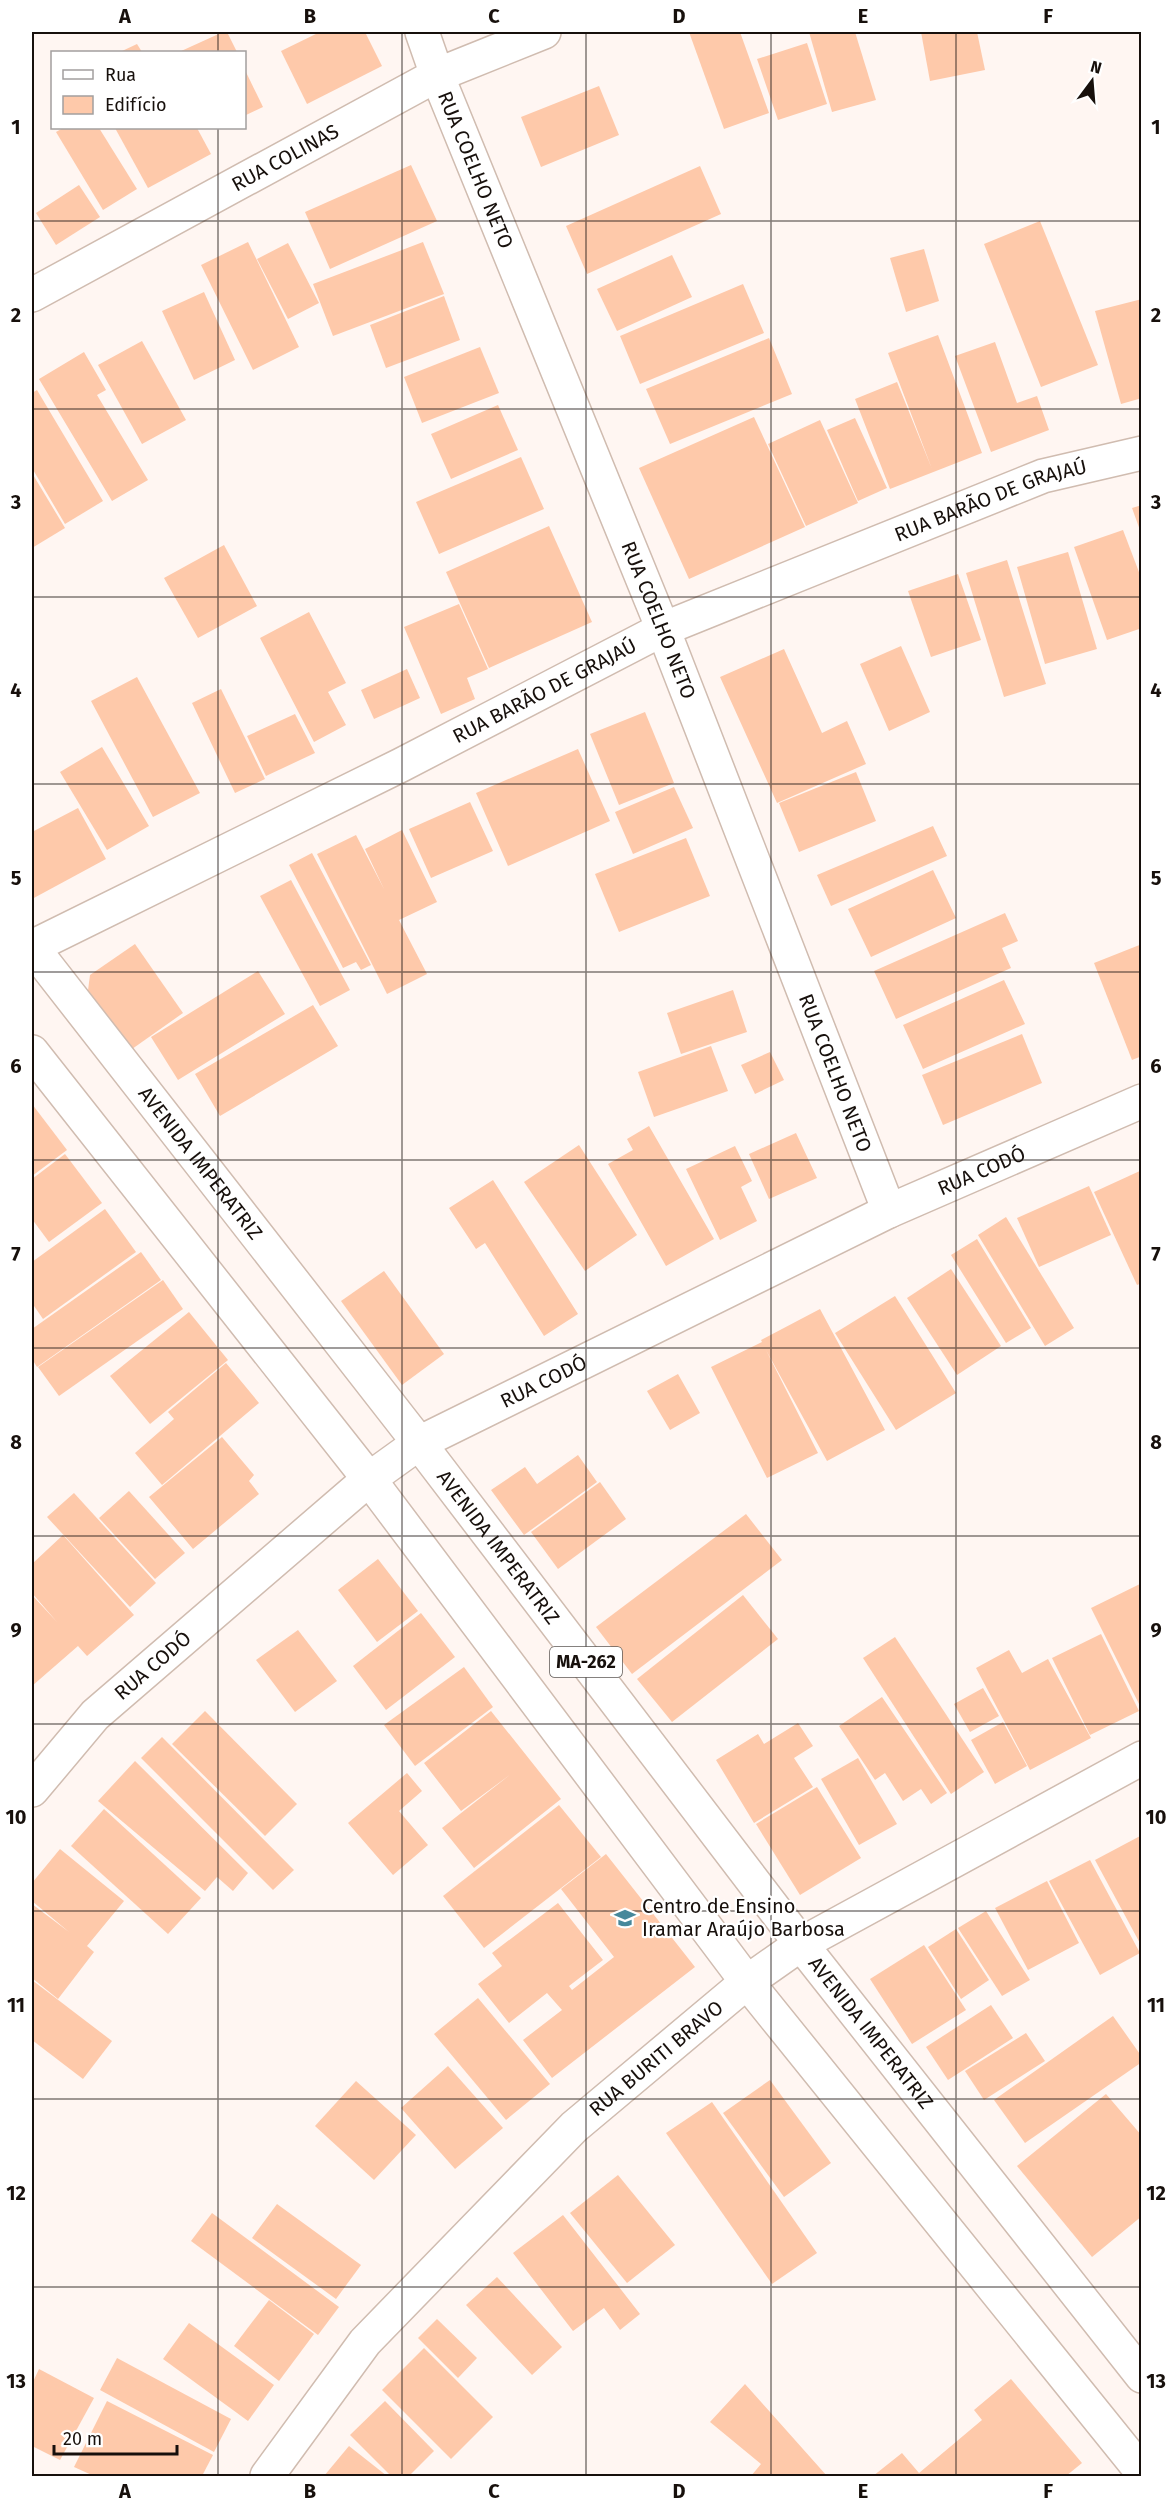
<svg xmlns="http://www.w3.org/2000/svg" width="1173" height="2508" viewBox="0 0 1173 2508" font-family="'Fira Sans',sans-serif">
	<rect width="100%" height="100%" fill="#fff6f2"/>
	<g fill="#fec9aa">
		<path d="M223,32H227L237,52H179Z"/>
		<path d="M320,32H365L382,66L307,104L281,51Z"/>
		<path d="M689,32H740L769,113L724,129Z"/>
		<path d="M809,32H855L876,100L832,112Z"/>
		<path d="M921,32H977L985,70L930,81Z"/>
		<path d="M807,43L827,104L778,120L757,59Z"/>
		<path d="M137,44L142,52H120Z"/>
		<path d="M244,68L263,107L244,116Z"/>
		<path d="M599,86L619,135L541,167L521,117Z"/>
		<path d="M63,128H99L137,189L103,210L56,132Z"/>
		<path d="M115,128H197L211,154L148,188Z"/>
		<path d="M411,165L437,221L330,269L305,212Z"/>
		<path d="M700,166L721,214L587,274L566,226Z"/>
		<path d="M79,185L100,217L56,245L36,213Z"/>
		<path d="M1040,221L1098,365L1041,387L984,244Z"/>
		<path d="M248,242L299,347L253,370L201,265Z"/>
		<path d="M423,242L444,294L333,336L313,284Z"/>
		<path d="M288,243L319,303L288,319L257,259Z"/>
		<path d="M924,249L939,301L906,312L890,258Z"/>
		<path d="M672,255L692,297L617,331L597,289Z"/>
		<path d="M743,284L764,333L640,384L620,336Z"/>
		<path d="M204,292L235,360L194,380L162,311Z"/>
		<path d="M444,296L460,340L386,368L370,325Z"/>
		<path d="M1142,299V398L1121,404L1095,311Z"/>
		<path d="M938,335L982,453L890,489L855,399L897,382L932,469L888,353Z"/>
		<path d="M769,338L792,394L670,444L646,389Z"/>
		<path d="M142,341L186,420L142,444L98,365Z"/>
		<path d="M995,342L1017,403L1037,396L1049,430L991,452L955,356Z"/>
		<path d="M480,347L499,393L422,423L404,377Z"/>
		<path d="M84,352L106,390L97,395L148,480L112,501L39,379Z"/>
		<path d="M37,390L103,501L65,524L32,468V393Z"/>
		<path d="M498,405L518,450L451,479L431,434Z"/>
		<path d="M754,417L805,527L689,579L639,468Z"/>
		<path d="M855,418L887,488L858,501L827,430Z"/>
		<path d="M820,420L858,503L806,526L768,444Z"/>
		<path d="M521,457L544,509L439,554L416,502Z"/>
		<path d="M32,473L65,528L32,548Z"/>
		<path d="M1142,505V533H1141L1132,508Z"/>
		<path d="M549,526L592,622L489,668L446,572Z"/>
		<path d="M1123,530L1142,580V628L1107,640L1074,547Z"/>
		<path d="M224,545L257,606L198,638L164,578Z"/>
		<path d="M1068,552L1097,649L1045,664L1017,567Z"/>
		<path d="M1007,560L1046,684L1004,697L966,573Z"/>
		<path d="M958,574L981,640L931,657L908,591Z"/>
		<path d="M459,604L488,669L467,678L475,699L441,714L404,627Z"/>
		<path d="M309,612L346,683L328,692L346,725L314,742L260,638Z"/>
		<path d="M901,646L930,712L889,731L860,664Z"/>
		<path d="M784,649L822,733L847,721L866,764L777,803L720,677Z"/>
		<path d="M407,669L420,698L374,719L361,690Z"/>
		<path d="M137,677L200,793L153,817L91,701Z"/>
		<path d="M221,689L265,779L235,793L192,703Z"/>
		<path d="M645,712L674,783L619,805L590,734Z"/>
		<path d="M295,714L315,753L266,776L247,736Z"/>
		<path d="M102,747L149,826L107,850L60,772Z"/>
		<path d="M578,749L610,821L508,866L476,793Z"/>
		<path d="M856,772L876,821L799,852L779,803Z"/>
		<path d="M674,787L693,828L633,854L615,812Z"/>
		<path d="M470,802L493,851L431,878L409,829Z"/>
		<path d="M78,808L106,859L32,899V832Z"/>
		<path d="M933,826L947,856L831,906L817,875Z"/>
		<path d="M402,830L437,902L399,920L427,974L387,994L317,854L356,835L384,889L365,849Z"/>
		<path d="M686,838L710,896L619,932L595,874Z"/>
		<path d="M312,853L371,965L361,970L356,962L343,968L289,865Z"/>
		<path d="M933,870L956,918L871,957L848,909Z"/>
		<path d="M291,880L350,990L320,1006L260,896Z"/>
		<path d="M1005,913L1018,941L1002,948L1011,968L896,1019L874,971Z"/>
		<path d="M135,944L183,1013L125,1054L87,998L90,975Z"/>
		<path d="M1142,944V1056L1132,1060L1094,963Z"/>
		<path d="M258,971L285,1014L178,1080L151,1037Z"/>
		<path d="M1004,980L1025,1024L923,1069L903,1025Z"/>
		<path d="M733,990L747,1032L681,1054L667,1013Z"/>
		<path d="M313,1005L338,1046L220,1116L195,1074Z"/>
		<path d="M1022,1034L1042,1083L943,1125L922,1075Z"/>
		<path d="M711,1046L728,1091L654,1117L638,1072Z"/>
		<path d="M770,1052L784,1080L755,1094L741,1065Z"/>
		<path d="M32,1104L67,1150L32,1176Z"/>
		<path d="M649,1126L714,1239L666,1266L608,1164L633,1150L627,1139Z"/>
		<path d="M796,1133L817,1178L769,1199L749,1154Z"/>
		<path d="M579,1145L637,1235L585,1271L524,1182Z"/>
		<path d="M735,1146L752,1181L741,1187L757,1221L720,1240L686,1169Z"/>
		<path d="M65,1154L102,1203L49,1242L32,1219V1179Z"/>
		<path d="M1142,1170V1283L1137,1285L1094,1192Z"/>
		<path d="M493,1180L578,1314L544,1336L485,1243L476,1249L449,1208Z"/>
		<path d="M1089,1186L1111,1235L1039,1267L1017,1218Z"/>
		<path d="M105,1209L136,1252L43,1319L32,1303V1262Z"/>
		<path d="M1006,1217L1074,1328L1045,1346L978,1235Z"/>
		<path d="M977,1239L1031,1328L1006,1343L951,1255Z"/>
		<path d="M141,1252L161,1280L37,1367L32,1359V1329Z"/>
		<path d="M951,1269L1001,1346L957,1375L907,1298Z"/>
		<path d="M384,1271L444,1354L402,1385L341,1301Z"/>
		<path d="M163,1280L183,1309L59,1396L38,1367Z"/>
		<path d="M895,1296L956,1393L896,1430L835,1333Z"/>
		<path d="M820,1309L885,1430L827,1461L766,1350L818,1453L767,1478L711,1367L762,1342L761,1340Z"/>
		<path d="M189,1312L228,1360L150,1424L110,1376Z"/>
		<path d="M226,1363L259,1403L162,1485L135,1453L174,1419L168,1412Z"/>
		<path d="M678,1374L700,1413L670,1430L647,1391Z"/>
		<path d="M222,1437L254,1475L249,1481L259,1494L193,1549L149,1497Z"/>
		<path d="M578,1455L597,1482L524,1535L491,1490L525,1467L537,1484Z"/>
		<path d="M600,1482L626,1519L558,1569L531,1532Z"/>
		<path d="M129,1491L185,1553L155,1579L99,1518Z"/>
		<path d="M74,1493L156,1583L130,1607L47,1517Z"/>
		<path d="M746,1514L782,1560L632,1674L596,1627Z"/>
		<path d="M63,1535L134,1615L87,1656L78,1646L32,1686V1595L57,1622L32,1593V1564Z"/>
		<path d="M378,1559L418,1611L377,1642L338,1590Z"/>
		<path d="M1142,1583V1710L1091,1608Z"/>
		<path d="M743,1595L778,1639L672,1722L637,1679Z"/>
		<path d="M421,1613L455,1657L386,1710L353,1666Z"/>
		<path d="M298,1630L337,1681L295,1712L256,1660Z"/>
		<path d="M1101,1634L1139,1711L1090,1735L1052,1658Z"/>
		<path d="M895,1637L984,1772L951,1794L863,1658Z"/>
		<path d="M1009,1650L1022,1673L1048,1659L1091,1738L1030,1770L976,1668Z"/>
		<path d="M464,1667L493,1707L415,1766L384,1725Z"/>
		<path d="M983,1688L999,1716L970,1732L954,1704Z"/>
		<path d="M882,1697L947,1793L931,1804L921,1789L903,1801L885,1773L875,1780L839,1726Z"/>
		<path d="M205,1711L297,1804L265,1836L172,1744Z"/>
		<path d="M491,1711L561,1799L474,1868L442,1828L511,1774L461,1811L424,1763Z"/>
		<path d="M1003,1722L1027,1766L995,1784L971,1740Z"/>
		<path d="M798,1723L813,1746L794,1758L813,1787L754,1823L716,1760L758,1734L764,1744Z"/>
		<path d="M162,1737L294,1870L273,1890L141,1758Z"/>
		<path d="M858,1758L897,1824L859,1845L821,1779Z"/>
		<path d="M135,1761L248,1873L233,1891L217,1877L205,1891L98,1801Z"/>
		<path d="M407,1773L422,1791L399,1811L428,1845L393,1875L348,1823Z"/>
		<path d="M817,1787L861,1858L800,1895L756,1824Z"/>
		<path d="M559,1805L601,1857L484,1948L443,1896Z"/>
		<path d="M104,1809L201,1898L168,1934L71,1846Z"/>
		<path d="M1142,1835V1947L1095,1860Z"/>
		<path d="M60,1849L124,1901L87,1946L94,1952L58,1999L32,1978V1904L69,1932L32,1901V1883Z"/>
		<path d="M606,1854L695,1967L552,2078L523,2040L562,2010L547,1993L509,2023L478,1984L502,1966L492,1953L558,1903L603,1960L569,1986L572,1990L614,1957L561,1889Z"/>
		<path d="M1090,1860L1140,1953L1100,1975L1049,1881Z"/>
		<path d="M1047,1881L1079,1943L1028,1970L995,1908Z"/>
		<path d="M986,1911L1030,1980L1002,1996L958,1928Z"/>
		<path d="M956,1929L989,1980L961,1999L928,1947Z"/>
		<path d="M924,1945L966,2010L912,2044L870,1979Z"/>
		<path d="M32,1980L112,2041L83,2079L32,2040Z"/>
		<path d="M478,1998L550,2084L506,2120L434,2034Z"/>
		<path d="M991,2005L1013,2038L948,2080L926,2047Z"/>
		<path d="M1113,2016L1142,2057V2062L1025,2143L994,2100Z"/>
		<path d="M1026,2033L1045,2061L984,2100L965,2071Z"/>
		<path d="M448,2066L503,2128L455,2169L401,2108Z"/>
		<path d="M770,2080L831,2163L784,2197L723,2113Z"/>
		<path d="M356,2081L416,2135L374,2180L315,2126Z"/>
		<path d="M1106,2094L1142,2136V2216L1092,2257L1017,2166Z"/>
		<path d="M712,2102L817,2253L772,2284L666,2133Z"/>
		<path d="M618,2175L675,2245L627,2283L570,2213Z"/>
		<path d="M277,2204L361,2265L336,2299L252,2238Z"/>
		<path d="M212,2213L339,2307L318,2335L191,2241Z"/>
		<path d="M563,2215L640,2314L620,2330L604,2308L573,2331L513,2253Z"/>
		<path d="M497,2277L562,2347L532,2375L466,2305Z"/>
		<path d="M269,2300L314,2334L279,2381L234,2346Z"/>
		<path d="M437,2319L477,2358L458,2378L418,2338Z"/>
		<path d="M189,2323L274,2385L248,2421L163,2359Z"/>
		<path d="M424,2348L493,2417L451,2459L382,2390Z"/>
		<path d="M117,2358L231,2419L214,2452L100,2390Z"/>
		<path d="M39,2369L94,2398L60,2460L32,2446V2384Z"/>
		<path d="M1011,2379L1082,2463L1066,2476H873L902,2453L919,2473L982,2420L974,2410Z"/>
		<path d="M745,2384L827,2476H751L761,2464L710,2422Z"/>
		<path d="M107,2401L213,2455L202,2476H94L74,2467Z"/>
		<path d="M385,2401L434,2451L409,2476H391L350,2435Z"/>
		<path d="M349,2446L387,2476H324Z"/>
	</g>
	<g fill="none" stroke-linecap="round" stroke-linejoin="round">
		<defs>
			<g id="minor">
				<path id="s1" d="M422,32L437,75L663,629L889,1211"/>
				<path id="s2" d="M32,295L437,75L544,32"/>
				<path id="s3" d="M32,947L401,765L663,629L1043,476L1142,453"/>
				<path id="s4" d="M32,1790L95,1715L369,1479L419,1443L889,1211L1142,1101"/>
				<path id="s5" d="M267,2476L365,2342L469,2235L574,2127L747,1982L801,1944L1142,1758"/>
			</g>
			<g id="primary">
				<path id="s6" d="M32,947L419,1443L801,1944L1142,2376"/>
				<path d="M32,1052L369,1479L747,1982L1142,2472"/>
			</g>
		</defs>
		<use href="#minor" stroke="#d0bcb0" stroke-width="36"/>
		<use href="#primary" stroke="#d0bcb0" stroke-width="36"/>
		<use href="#minor" stroke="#fff" stroke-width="33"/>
		<use href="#primary" stroke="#fff" stroke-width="33"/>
	</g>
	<path fill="none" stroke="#17100c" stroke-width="1.5" stroke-opacity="0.55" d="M218,32V52M402,32V2476M586,32V2476M771,32V2476M956,32V2476M218,128V2476M32,221H1142M32,409H1142M32,597H1142M32,784H1142M32,972H1142M32,1160H1142M32,1348H1142M32,1536H1142M32,1724H1142M32,1911H1142M32,2099H1142M32,2287H1142"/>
	<defs>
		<symbol id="school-bare" viewBox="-9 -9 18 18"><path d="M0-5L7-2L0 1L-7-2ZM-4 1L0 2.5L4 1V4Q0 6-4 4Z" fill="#47889b" stroke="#fff" stroke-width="2.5" paint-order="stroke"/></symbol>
	</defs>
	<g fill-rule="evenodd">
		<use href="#school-bare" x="610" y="1903" width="30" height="30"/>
	</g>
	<g text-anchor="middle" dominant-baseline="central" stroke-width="4.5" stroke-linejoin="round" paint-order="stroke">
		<rect fill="#fff" stroke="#5d5855" stroke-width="1.5" x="550" y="1647" width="72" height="30" rx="4.5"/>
		<g font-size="18" font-weight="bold" fill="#17100c">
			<text x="586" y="1662">MA-262</text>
		</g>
		<g font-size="20" fill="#17100c" stroke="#fff">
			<text stroke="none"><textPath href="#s2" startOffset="288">RUA COLINAS</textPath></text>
			<text stroke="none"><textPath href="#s1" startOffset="148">RUA COELHO NETO</textPath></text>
			<text stroke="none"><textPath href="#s3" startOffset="1059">RUA BARÃO DE GRAJAÚ</textPath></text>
			<text stroke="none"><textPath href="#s1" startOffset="634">RUA COELHO NETO</textPath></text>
			<text stroke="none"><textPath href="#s3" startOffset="573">RUA BARÃO DE GRAJAÚ</textPath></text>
			<text stroke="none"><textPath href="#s1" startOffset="1120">RUA COELHO NETO</textPath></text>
			<text stroke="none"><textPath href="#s6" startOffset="274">AVENIDA IMPERATRIZ</textPath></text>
			<text stroke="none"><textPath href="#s4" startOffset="1146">RUA CODÓ</textPath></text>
			<text stroke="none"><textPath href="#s4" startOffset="660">RUA CODÓ</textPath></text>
			<text stroke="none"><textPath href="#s6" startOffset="760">AVENIDA IMPERATRIZ</textPath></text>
			<text stroke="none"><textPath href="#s4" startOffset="174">RUA CODÓ</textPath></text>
			<text stroke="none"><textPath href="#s6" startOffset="1372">AVENIDA IMPERATRIZ</textPath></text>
			<text stroke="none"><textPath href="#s5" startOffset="573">RUA BURITI BRAVO</textPath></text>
		</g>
		<g font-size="20" fill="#17100c" stroke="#fff" text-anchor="start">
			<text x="642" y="1906">Centro de Ensino<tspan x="642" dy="23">Iramar Araújo Barbosa</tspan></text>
		</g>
	</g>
	<rect width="1173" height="2508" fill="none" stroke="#ffffff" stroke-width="66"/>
	<rect x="51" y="51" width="195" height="78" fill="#ffffff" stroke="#a29f9e" stroke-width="1.5"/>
	<rect x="63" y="70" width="30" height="9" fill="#ffffff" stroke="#a29f9e" stroke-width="1.5"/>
	<text x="105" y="81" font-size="18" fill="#17100c">Rua</text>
	<rect x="63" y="96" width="30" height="18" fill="#fec9aa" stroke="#a29f9e" stroke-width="1.5"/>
	<text x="105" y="111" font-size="18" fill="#17100c">Edifício</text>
	<g transform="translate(1092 81) rotate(16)" stroke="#ffffff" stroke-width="4.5" paint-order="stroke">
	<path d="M0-4.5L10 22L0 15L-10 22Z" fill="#17100c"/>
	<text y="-9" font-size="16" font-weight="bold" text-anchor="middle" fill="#17100c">N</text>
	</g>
	<path d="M54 2445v9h123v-9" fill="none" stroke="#17100c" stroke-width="3"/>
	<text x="63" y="2445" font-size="18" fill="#17100c" stroke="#ffffff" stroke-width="4.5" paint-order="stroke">20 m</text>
	<rect x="33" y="33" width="1107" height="2442" fill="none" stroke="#17100c" stroke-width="2"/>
	<g font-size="20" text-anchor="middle" font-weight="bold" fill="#17100c">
		<text x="125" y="23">A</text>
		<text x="310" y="23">B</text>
		<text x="494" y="23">C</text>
		<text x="679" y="23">D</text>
		<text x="863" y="23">E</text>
		<text x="1048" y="23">F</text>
		<text x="16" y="134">1</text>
		<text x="1156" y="134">1</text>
		<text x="16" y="322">2</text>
		<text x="1156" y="322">2</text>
		<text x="16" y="509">3</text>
		<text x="1156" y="509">3</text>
		<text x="16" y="697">4</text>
		<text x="1156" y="697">4</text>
		<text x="16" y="885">5</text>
		<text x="1156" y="885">5</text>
		<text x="16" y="1073">6</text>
		<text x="1156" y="1073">6</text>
		<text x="16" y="1261">7</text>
		<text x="1156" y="1261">7</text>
		<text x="16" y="1449">8</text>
		<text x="1156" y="1449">8</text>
		<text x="16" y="1637">9</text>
		<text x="1156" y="1637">9</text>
		<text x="16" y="1824">10</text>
		<text x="1156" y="1824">10</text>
		<text x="16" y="2012">11</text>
		<text x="1156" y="2012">11</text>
		<text x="16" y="2200">12</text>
		<text x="1156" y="2200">12</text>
		<text x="16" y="2388">13</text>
		<text x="1156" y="2388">13</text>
		<text x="125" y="2498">A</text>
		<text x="310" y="2498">B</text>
		<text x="494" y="2498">C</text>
		<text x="679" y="2498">D</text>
		<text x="863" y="2498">E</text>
		<text x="1048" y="2498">F</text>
	</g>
</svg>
